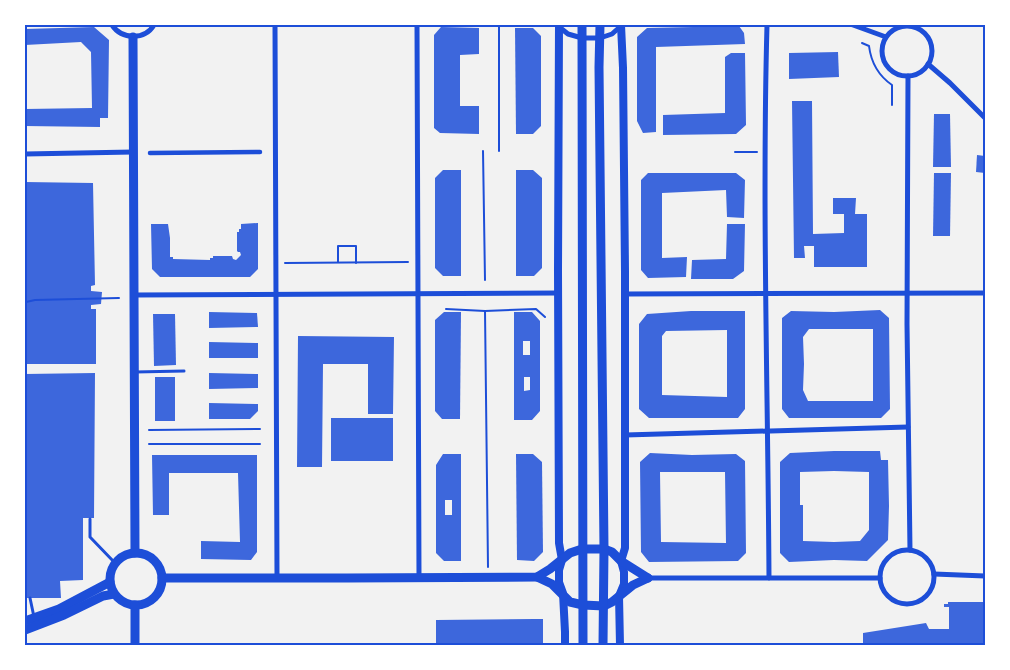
<svg xmlns="http://www.w3.org/2000/svg" width="1010" height="670" viewBox="0 0 1010 670" font-family="Manrope,sans-serif">
	<rect width="100%" height="100%" fill="#f2f2f2"/>
	<g fill="#3d67dc" fill-rule="evenodd">
		<path d="M739,26L744,33L745,44L656,47V132L643,133L637,121V37L647,28Z"/>
		<path d="M94,27L109,40L108,118H100V127L25,126V109L92,108L91,52L81,42L25,45V29Z"/>
		<path d="M441,27L479,28V54L460,55V106H479V134L440,133L434,128V35Z"/>
		<path d="M515,28H533L541,36V126L533,134H516Z"/>
		<path d="M838,52L839,77L789,79V53Z"/>
		<path d="M731,53H745L746,125L736,134L663,135V115L725,113V57Z"/>
		<path d="M792,101H812L813,234L844,233V214H833V198H856L855,214H867V267H814V246H804L805,258H794Z"/>
		<path d="M934,114H950L951,167H933Z"/>
		<path d="M977,155L985,156V173L976,172Z"/>
		<path d="M443,170H461V276H443L435,268V178Z"/>
		<path d="M516,170H533L542,178V268L534,276H516Z"/>
		<path d="M648,173H736L745,180L744,218L727,217L726,190L662,193V258L687,257L686,277L648,278L641,270V180Z"/>
		<path d="M934,173H951L950,236H933Z"/>
		<path d="M25,182L93,183L95,285L91,286V291L102,292L101,304L91,305V309H96V364H25Z"/>
		<path d="M258,223V269L250,277H160L152,269L151,224H168L170,238V257H173V259L210,260V258H213V256H232L233,259L236,260L241,255L240,252H238L237,251V232H239V229H241V224Z"/>
		<path d="M727,224H745L744,271L733,279H691L692,260L726,259Z"/>
		<path d="M880,310L889,318L890,409L881,418H789L782,409V318L791,311L834,312ZM809,329H873V401H808L803,390L804,364L803,337Z"/>
		<path d="M691,311H745V409L738,418H649L639,409V324L647,314ZM727,330V397L662,395V336L666,331Z"/>
		<path d="M209,312L257,313L258,327L209,328Z"/>
		<path d="M444,312H461L460,419H442L435,411V320Z"/>
		<path d="M514,312H532L540,321V411L532,420H514ZM523,341H530V355H523ZM524,377H530V390L524,391Z"/>
		<path d="M153,314H175L176,365L154,366Z"/>
		<path d="M298,336L394,337L393,414H368V364H323L322,467H297Z"/>
		<path d="M209,342L258,343V358H209Z"/>
		<path d="M95,373L94,518H83V580L60,581L61,598H25V374Z"/>
		<path d="M209,373L258,374V388L209,389Z"/>
		<rect x="155" y="377" width="20" height="44"/>
		<path d="M209,403L258,404V411L250,419H209Z"/>
		<rect x="331" y="418" width="62" height="43"/>
		<path d="M834,451H880L881,460H888L889,506L888,540L867,561L834,560L789,562L780,553V462L790,453ZM834,471L869,472V530L860,541L834,542L803,541V505H800V472Z"/>
		<path d="M650,453L692,455L736,454L745,461L746,553L738,561L649,562L641,552L640,462ZM660,472H725L726,543L661,542Z"/>
		<path d="M443,454H461V561H444L436,553V465ZM445,500H452V515H445Z"/>
		<path d="M516,454H533L542,462L543,552L534,561L517,560Z"/>
		<path d="M152,455H257V552L251,560L201,559V541L240,542L238,473H169V515H153Z"/>
		<path d="M948,602H985V645H863V633L926,623L929,629H949V607H944V604H948Z"/>
		<path d="M534,619H543V645H436V620Z"/>
	</g>
	<g fill="none" stroke-linecap="round" stroke-linejoin="round">
		<g stroke="#1d4ed8" stroke-width="2">
			<path d="M499,25V151"/>
			<path d="M862,43L869,46C871,62 879,76 892,85V105"/>
			<path d="M483,151L485,280"/>
			<path d="M735,152H757"/>
			<path d="M338,262V246H356V263"/>
			<path d="M285,263L408,262"/>
			<path d="M25,304L26,302L35,300L119,298"/>
			<path d="M446,309L485,311L536,309L545,317"/>
			<path d="M485,311L488,567"/>
			<path d="M149,430L260,429"/>
			<path d="M149,444H260"/>
		</g>
		<g stroke="#1d4ed8" stroke-width="3">
			<path d="M135,372L184,371"/>
			<path d="M90,519V537L115,563"/>
			<path d="M30,598L34,617"/>
		</g>
		<path stroke="#1d4ed8" stroke-width="4.5" d="M150,153L260,152"/>
		<g stroke="#1d4ed8" stroke-width="5">
			<path d="M112,25C122,40 145,40 154,25"/>
			<path d="M275,25L277,578"/>
			<path d="M417,25L419,578"/>
			<path d="M767,25C762,209 768,394 769,578"/>
			<path d="M853,25L886,37"/>
			<path d="M558,26L568,34L582,38H600L612,34L622,25"/>
			<circle cx="907" cy="51" r="25"/>
			<path d="M928,64L950,83L985,118"/>
			<path d="M908,76L907,324L910,550"/>
			<path d="M25,154L133,152"/>
			<path d="M625,294L985,293"/>
			<path d="M134,295L558,293"/>
			<path d="M625,435L908,427"/>
			<circle cx="907" cy="577" r="27"/>
			<path d="M934,574L985,576"/>
			<path d="M648,578H880"/>
		</g>
		<g stroke="#1d4ed8" stroke-width="8">
			<path d="M559,25L558,271L559,543L562,560L559,570V582L563,593L565,632V645"/>
			<path d="M620,645L619,596L624,584V572L621,561L625,548V271L623,68L621,25"/>
		</g>
		<g stroke="#1d4ed8" stroke-width="9">
			<path d="M133,37L135,553"/>
			<circle cx="136" cy="579" r="26"/>
			<path d="M537,577L552,584L570,602L583,605L604,606L612,602L633,585L648,578"/>
			<path d="M162,578H347L537,577L550,569L570,553L582,549H604L612,552L621,561L648,578"/>
			<path d="M25,621L59,609L110,582"/>
			<path d="M25,630L64,615L103,596L114,594"/>
			<path d="M135,645V605"/>
		</g>
		<g stroke="#1d4ed8" stroke-width="9">
			<path d="M582,25L583,645"/>
			<path d="M600,25L599,67L604,549L603,645"/>
		</g>
	</g>
	<rect width="1010" height="670" fill="none" stroke="#ffffff" stroke-width="52"/>
	<rect x="26" y="26" width="958" height="618" fill="none" stroke="#1d4ed8" stroke-width="2"/>
</svg>
